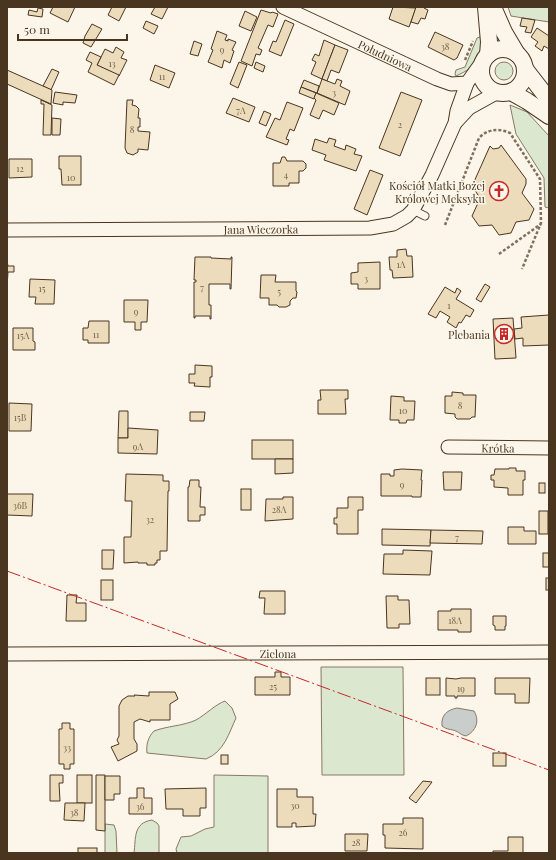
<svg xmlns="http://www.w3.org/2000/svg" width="556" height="860" viewBox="0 0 556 860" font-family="'Playfair Display',serif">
	<rect width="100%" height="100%" fill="#fbf6e9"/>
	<g fill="#dce7d0" stroke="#887966">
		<path d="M508,7H549V22L511,16Z"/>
		<path d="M483,36C479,60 478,66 456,76L455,74L456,70L465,67L477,38Z"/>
		<circle cx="504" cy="71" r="9"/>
		<path d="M510,105L527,112L549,136V208L545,207L544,178L516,134Z"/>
		<path d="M321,667H403L404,775H322Z"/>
		<path d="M225,701L232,708L236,718C229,733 224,752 206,759L147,753C146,745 148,737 154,731C167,726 183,726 196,720C205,715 216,704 225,701Z"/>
		<path d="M214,775L268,776V853H177L176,849L181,837L191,836L205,829L214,827Z"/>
		<path d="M152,820L157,823L159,826V853H134C136,838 133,823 152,820Z"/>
		<path d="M105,824L114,825L116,831L117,853H105Z"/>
	</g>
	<path fill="#c9cecd" stroke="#887966" d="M457,708L474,711C480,721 476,731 466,736C461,735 460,733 456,731C451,729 447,730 442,726C441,715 447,710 457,708Z"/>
	<g fill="#ecdcbc" stroke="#4a3520">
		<path d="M53,7H75L68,22L50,13Z"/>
		<path d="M112,7H126L119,21L108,15Z"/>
		<path d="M155,7H168L162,19L151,14Z"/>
		<path d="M393,7L416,8L409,27L389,19Z"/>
		<path d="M416,7H424V8L428,10L425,19L421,18L418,24L411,22Z"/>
		<path d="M38,8L43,9L42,17L28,15L29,10L37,12Z"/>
		<path d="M261,10L271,13L272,12L278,14L273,27L268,25L258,48L262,50L260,55L256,54L252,66L241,61Z"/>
		<path d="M245,11L257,17L251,31L239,26Z"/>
		<path d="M522,18L535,20L531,33L525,32L527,27L520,26Z"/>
		<path d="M285,20L294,24L281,56L269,51L273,41L276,42Z"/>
		<path d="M146,21L158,26L154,34L143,28Z"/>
		<path d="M92,24L102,29L91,47L83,43L85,36Z"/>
		<path d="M537,28L549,36V49L544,46L542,51L535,46L538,42L531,37Z"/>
		<path d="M217,31L227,35L225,40L228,41V39L236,42L232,50L234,51L230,63L224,60L222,68L208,62L213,50L211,49Z"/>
		<path d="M435,32L463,45L457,58L454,60L428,47Z"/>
		<path d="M324,40L335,45L322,79L311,74L316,62L312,60L315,54L319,56Z"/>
		<path d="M194,41L202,44L198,56L190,54Z"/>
		<path d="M335,45L348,50L339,73L331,70L327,81L322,79Z"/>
		<path d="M116,47L124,52L121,58L127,60L119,76L97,65L105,49L113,53Z"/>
		<path d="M90,52L101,57L97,65L119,75L114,85L88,72L92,63L86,60Z"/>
		<path d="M239,62L247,65L238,88L230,84Z"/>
		<path d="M256,62L265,66L263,72L254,68Z"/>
		<path d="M155,65L175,73L169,88L150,80Z"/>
		<path d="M52,69L59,72L51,90L43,86Z"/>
		<path d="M7,70L52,90L51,104L7,84Z"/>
		<path d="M322,79L335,84L337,79L342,81L340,86L350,91L345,105L317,93Z"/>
		<path d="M304,80L319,86L317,93L301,87Z"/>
		<path d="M301,87L316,93L314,99L299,93Z"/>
		<path d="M55,92L77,95L75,103L63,102V105L53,103Z"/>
		<path d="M401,92L422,100L400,156L379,148Z"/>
		<path d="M316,93L339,103L334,115L323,110L319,119L310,115L316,100L314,98Z"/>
		<path d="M233,98L255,107L249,122L226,113Z"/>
		<path d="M41,100L52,105L51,135H43L44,104H41Z"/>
		<path d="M127,100H133L132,105L136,106L139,109L138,118H140V127H138V131L150,132L148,150L138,149V152L133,155L127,153L125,148Z"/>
		<path d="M287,102L303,108L294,131L290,129L286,139L289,140L287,145L266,137L275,118L280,120Z"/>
		<path d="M264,111L271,114L266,126L259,123Z"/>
		<path d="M52,118L61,119L60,135H52Z"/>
		<path d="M329,138L336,140L334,146L345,150L346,145L356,149L354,154L362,156L356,171L324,160L326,155L312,150L315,139L327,143Z"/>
		<path d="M501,145L526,179V184L522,193L534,209L529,220L516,222L511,233L499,235L492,225L479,226L472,216L478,203L482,201L474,189L473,184L490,146L493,149L499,148Z"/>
		<path d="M59,156H81V185H62L61,169H59Z"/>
		<path d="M282,157H285L287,161H303L306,164V168L303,171H299V183H289V186H273V163H280Z"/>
		<path d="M9,159H32V177L9,178Z"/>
		<path d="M370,170L383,175L367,215L354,209Z"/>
		<path d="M406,249L407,256H412L413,277L393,278L392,270H390L389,257H397V250Z"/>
		<path d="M195,257H211V258L231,259V257H232L231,289H230V284H209V305H211V319H210V316H195V318H194V282H196V280H194Z"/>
		<path d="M7,261L8,266H14V272H8L7,287Z"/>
		<path d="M380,262V289H358V284H351V273L358,272V263Z"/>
		<path d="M261,275H276L275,282H296V291L297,292L296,298H293L290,301V305L286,307H279L277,305H269V298H260Z"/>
		<path d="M30,279L55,280L54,304H35L36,297H29Z"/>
		<path d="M485,284L490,287L481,302L476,299Z"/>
		<path d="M445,287L455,293L457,288L461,291L456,299L474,310L470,317L466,315L461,323L459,322L456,328L447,322L450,317L440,311L436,318L428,314Z"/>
		<path d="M124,300H148L147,322H141V330H135V322H124Z"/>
		<path d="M549,315V345L523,346V338L515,339L514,329L522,328L521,317Z"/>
		<path d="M513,318L516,358L495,359L493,319Z"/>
		<path d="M89,321H109V343H88V340H83V328H88Z"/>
		<path d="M13,328H33V341L35,342V350H13Z"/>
		<path d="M195,365L212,366V377H210V387L194,386L195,383H189V374H195Z"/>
		<path d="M320,390H348V399H345L346,414H318V400H321Z"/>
		<path d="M452,392L463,393V395H476L475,417H472L470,419H457L455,417V414L445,413V396H452Z"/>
		<path d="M391,396L404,397V401H415L414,420H407L406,423H399V420H390Z"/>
		<path d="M9,403L32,404L31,431H9Z"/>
		<path d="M119,411H128V438H118Z"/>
		<path d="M190,412H205L204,421H190Z"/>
		<path d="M128,428L158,430L157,454L118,453V438H128Z"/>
		<rect x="252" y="440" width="41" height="19"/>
		<path d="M275,459H293V473L275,474Z"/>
		<path d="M509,468H516V471H525V480H523V495H508V488L494,487V480H491V475H494L495,469H509Z"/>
		<path d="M402,469L422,470L421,480H422L421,497H412V496H381V474H390V476H394V470Z"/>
		<path d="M443,472H462L461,490H444Z"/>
		<path d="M126,474L163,475V481H169V491H168L167,551H160V560H157V563H155V565H147V563H138V562L124,563V537H131L132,501H125Z"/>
		<path d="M190,480H199V487H201L200,507H205V515H200V521H188V487H189Z"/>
		<rect x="539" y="483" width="6" height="10"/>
		<rect x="241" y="489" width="10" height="21"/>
		<path d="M7,494H33L32,516L7,515Z"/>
		<path d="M283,497H293V519L265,521L266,499H283Z"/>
		<path d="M348,497H363V510H358V534H337V524H334V518H337V508H348Z"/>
		<rect x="539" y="511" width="9" height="23"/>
		<path d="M508,527H524V531H536V544H508Z"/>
		<path d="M382,529L431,530L430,546L382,545Z"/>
		<path d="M431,530L483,531L482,544L430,543Z"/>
		<path d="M102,550H114L113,569H102Z"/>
		<path d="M403,550L432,551L430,575L383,574L384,554H403Z"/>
		<rect x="543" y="553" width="6" height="14"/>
		<rect x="546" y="578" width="3" height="12"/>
		<rect x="101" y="580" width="12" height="20"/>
		<path d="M260,591H285V614H264L265,598H259Z"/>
		<path d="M67,595H77L76,603H86V621H66Z"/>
		<path d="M386,596H398V600H409L410,624H399V628H387Z"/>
		<path d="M451,609H471V632H458V630H438V611H451Z"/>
		<path d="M493,616H506V626H505V630H495V626L493,625Z"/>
		<path d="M275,672H281V677H290V695H255V677H275Z"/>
		<rect x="426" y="678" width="14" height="17"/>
		<path d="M461,678H475V696H457V698H455V696H446V678L456,679Z"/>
		<path d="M495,678H530L529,703H515V694H495Z"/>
		<path d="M149,692H175L178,699L170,704V720H150V722L140,719L134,722V739L137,744V751L118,761L111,747L119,744L117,740L119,736V706L122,700L128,696H135L134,695L149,696Z"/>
		<path d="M62,723H70V729H74V764H70V769H64V764H59V729H62Z"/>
		<rect x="493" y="753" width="13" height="13"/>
		<rect x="221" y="755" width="7" height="9"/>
		<path d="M50,775H63V783H59L60,801H50Z"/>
		<rect x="77" y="775" width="15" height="28"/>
		<path d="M96,775H105V831L96,830Z"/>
		<path d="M105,776H120V794H114V800H105Z"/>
		<path d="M423,781L432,782L416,803L409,798Z"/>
		<path d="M137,788H144V798H152V814H129V798H137Z"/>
		<path d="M206,788V808H200V816H183V809H166L165,789Z"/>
		<path d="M277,789H297V797H313V814H316L315,826L296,827V823H292V827H277Z"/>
		<path d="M65,803H85L84,821L64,820Z"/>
		<path d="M403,818H423V849L385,848V835H383V824H403Z"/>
		<path d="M345,834H368L367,851H345Z"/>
		<path d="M508,837H523V853H493V851H508Z"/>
		<rect x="78" y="848" width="19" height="5"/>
	</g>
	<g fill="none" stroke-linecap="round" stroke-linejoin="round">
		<defs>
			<path id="service" d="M413,210L425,216"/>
			<g id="minor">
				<path id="s1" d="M283,7L437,79L451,84L467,83L482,62"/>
				<path d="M456,122L469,108L496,93"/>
				<path id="s2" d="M7,230L370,228L393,224L407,216L413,210L432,175L455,123L457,111L467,83"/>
				<path id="s3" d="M448,447L549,448"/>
				<path id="s4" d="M7,654L549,652"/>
			</g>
			<g id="tertiary">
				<path d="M486,7L489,42L488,55"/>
				<path d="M493,7L504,32L517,54"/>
				<circle cx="503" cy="71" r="22"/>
				<path d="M525,69L549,100"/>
				<path d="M511,92L527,101L549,116"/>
			</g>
		</defs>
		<use href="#service" stroke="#4a3520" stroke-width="9"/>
		<use href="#minor" stroke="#4a3520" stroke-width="15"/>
		<use href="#tertiary" stroke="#4a3520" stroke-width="18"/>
		<g stroke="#7f6f5c" stroke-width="2.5" stroke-dasharray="3 2" stroke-linecap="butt">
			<path d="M465,60L473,41"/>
			<path d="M445,225L479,138C487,129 499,128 510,133L540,179L541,223L522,269"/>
			<path d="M499,254L541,224"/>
		</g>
		<use href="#service" stroke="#fbf6e9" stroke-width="7"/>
		<use href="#minor" stroke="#fbf6e9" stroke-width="13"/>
		<use href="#tertiary" stroke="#fbf6e9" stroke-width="16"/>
		<path stroke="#c62828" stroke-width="1" stroke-dasharray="14 3 2 3" stroke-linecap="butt" d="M7,571L549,770"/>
	</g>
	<defs>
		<symbol id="church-ring" viewBox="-11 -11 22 22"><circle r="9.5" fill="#fbf6e9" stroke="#c62828" stroke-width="1.5"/><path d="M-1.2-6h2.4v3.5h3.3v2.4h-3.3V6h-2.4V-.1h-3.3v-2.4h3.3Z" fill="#c62828"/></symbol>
		<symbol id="building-ring" viewBox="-11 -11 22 22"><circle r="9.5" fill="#fbf6e9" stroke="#c62828" stroke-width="1.5"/><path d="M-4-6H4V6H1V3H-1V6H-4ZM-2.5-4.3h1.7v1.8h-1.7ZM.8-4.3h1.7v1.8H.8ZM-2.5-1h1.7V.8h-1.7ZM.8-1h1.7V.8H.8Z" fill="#c62828"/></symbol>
	</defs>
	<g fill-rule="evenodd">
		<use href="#church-ring" x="488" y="180" width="22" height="22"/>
		<use href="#building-ring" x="493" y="323" width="22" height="22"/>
	</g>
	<g text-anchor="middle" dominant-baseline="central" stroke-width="3" stroke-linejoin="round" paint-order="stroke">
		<g font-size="9" fill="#725f47">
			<text x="445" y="46">38</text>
			<text x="222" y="49">9</text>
			<text x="112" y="63">13</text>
			<text x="162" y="76">11</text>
			<text x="334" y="92">3</text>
			<text x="241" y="110">7A</text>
			<text x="400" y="124">2</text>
			<text x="132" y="129">8</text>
			<text x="20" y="168">12</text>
			<text x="286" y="174">4</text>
			<text x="71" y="177">10</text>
			<text x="401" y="264">1A</text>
			<text x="366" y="278">3</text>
			<text x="202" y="287">7</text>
			<text x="42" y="288">15</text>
			<text x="279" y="291">5</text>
			<text x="449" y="305">1</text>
			<text x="136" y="311">9</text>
			<text x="96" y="334">11</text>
			<text x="23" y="335">15A</text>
			<text x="460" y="405">8</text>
			<text x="403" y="410">10</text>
			<text x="20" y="417">15B</text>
			<text x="138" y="446">9A</text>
			<text x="402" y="484">9</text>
			<text x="20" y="505">36B</text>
			<text x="279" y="509">28A</text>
			<text x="150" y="519">32</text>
			<text x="457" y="537">7</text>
			<text x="455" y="620">18A</text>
			<text x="273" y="686">25</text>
			<text x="461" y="688">19</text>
			<text x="67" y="747">33</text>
			<text x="295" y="805">30</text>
			<text x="140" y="806">36</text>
			<text x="74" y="812">38</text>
			<text x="403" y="832">26</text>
			<text x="356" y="842">28</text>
		</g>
		<g font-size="11" fill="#4a3520" stroke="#fbf6e9">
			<text stroke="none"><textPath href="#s1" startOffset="113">Południowa</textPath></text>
			<text stroke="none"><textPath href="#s2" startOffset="254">Jana Wieczorka</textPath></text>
			<text stroke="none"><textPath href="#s3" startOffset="50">Krótka</textPath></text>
			<text stroke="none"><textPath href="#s4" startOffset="271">Zielona</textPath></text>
		</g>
		<g font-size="11" fill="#4a3520" stroke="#fbf6e9" text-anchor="end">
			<text x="485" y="185">Kościół Matki Bożej<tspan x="485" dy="13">Królowej Meksyku</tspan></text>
			<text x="490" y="334">Plebania</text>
		</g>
	</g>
	<rect width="556" height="860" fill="none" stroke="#4a3520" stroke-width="16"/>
	<path d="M18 34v6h109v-6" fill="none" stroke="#4a3520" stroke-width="2"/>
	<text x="24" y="34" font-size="12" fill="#4a3520" stroke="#fbf6e9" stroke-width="3" paint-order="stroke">50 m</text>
</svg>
